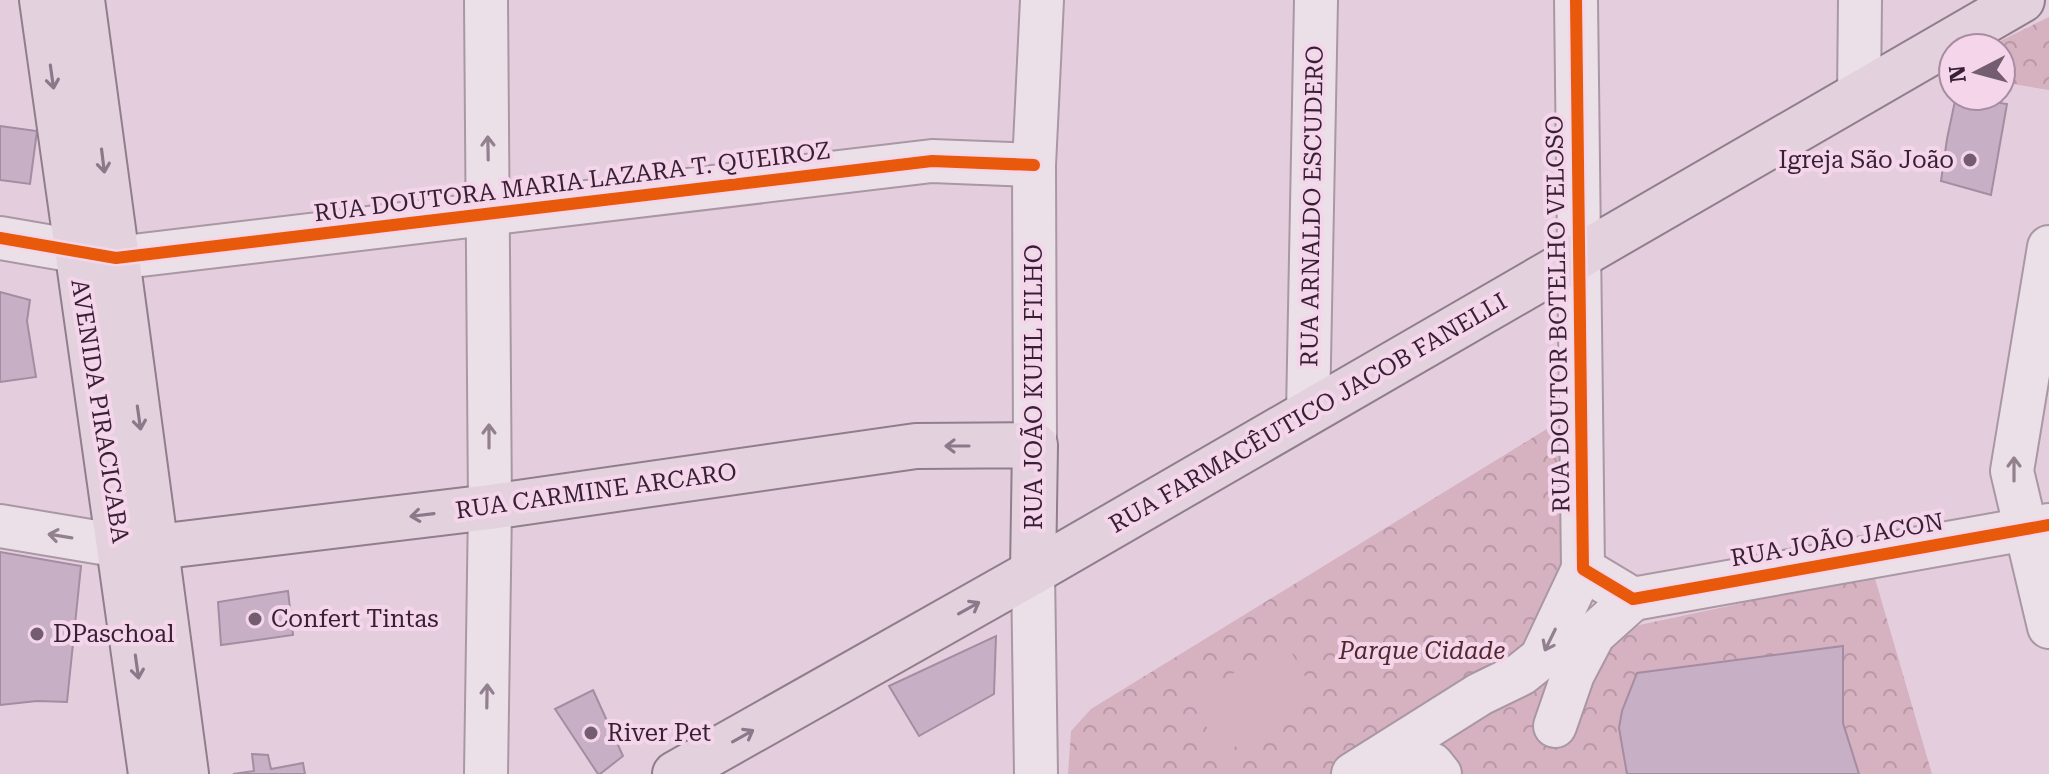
<svg xmlns="http://www.w3.org/2000/svg" width="2049" height="774" viewBox="0 0 2049 774" font-family="'Roboto Serif',serif">
	<defs>
		<pattern id="forest-crowns" width="20" height="18" patternUnits="userSpaceOnUse" patternTransform="scale(2)"><rect width="20" height="18" fill="#d6b1c0"/><path d="M2 6a3 3 0 1 1 6 0M12 15a3 3 0 1 1 6 0" fill="none" stroke="#b898a6"/></pattern>
	</defs>
	<rect width="100%" height="100%" fill="#e4cede"/>
	<g fill="url(#forest-crowns)">
		<path d="M2049,17V90L2001,82V48H1986Z"/>
		<path d="M1550,427L1565,435L1562,575L1544,625L1616,630L1874,575L1932,774H1068L1071,731L1091,709Z"/>
	</g>
	<path fill="#d6b1c0" d="M1286,643L1318,699L1222,754L1190,698Z"/>
	<g fill="#c7afc5" stroke="#a48da1" stroke-width="2">
		<path d="M1956,96L2007,104L1991,195L1941,181L1947,139Z"/>
		<path d="M0,126L37,131L30,184L0,180Z"/>
		<path d="M0,292L30,300L27,321L36,377L0,382Z"/>
		<path d="M0,552L81,566L67,702L37,701L0,705Z"/>
		<path d="M288,591L293,635L221,645L218,602Z"/>
		<path d="M996,636L994,694L919,736L889,686Z"/>
		<path d="M1843,646V723L1859,774H1627L1619,728L1622,711L1637,673Z"/>
		<path d="M593,690L623,756L600,774H598L555,709Z"/>
		<path d="M252,754L268,755L271,769L303,763L305,774H233L254,771Z"/>
	</g>
	<g fill="none" stroke-linecap="round" stroke-linejoin="round">
		<defs>
			<g id="minor">
				<path d="M486,0L490,507L486,774"/>
				<path d="M1576,0L1583,569L1633,599"/>
				<path d="M1859,94L1860,0"/>
				<path d="M0,238L116,258L932,161L1034,165"/>
				<path d="M2049,247L2012,471L2049,627"/>
				<path d="M1308,413L1316,0"/>
				<path d="M1035,445L1034,165L1042,0"/>
				<path d="M0,526L120,546"/>
				<path d="M1033,572L1036,774"/>
				<path d="M1633,599L2049,525"/>
				<path d="M1555,726L1573,674L1594,634L1633,599"/>
				<path d="M1353,774L1480,694L1521,674L1541,658L1583,569"/>
				<path d="M1394,774L1419,759L1432,764L1440,774"/>
			</g>
			<g id="major">
				<path d="M42,0C77,258 116,516 151,774"/>
				<path d="M82,0C116,258 153,516 186,774"/>
				<path d="M120,546L157,547L490,507L916,446L1035,445L1033,572"/>
				<path d="M675,774L1033,572L2022,0"/>
			</g>
		</defs>
		<use href="#minor" stroke="#a997a5" stroke-width="46"/>
		<use href="#major" stroke="#8f7e8c" stroke-width="48"/>
		<use href="#minor" stroke="#ece0e8" stroke-width="42"/>
		<use href="#major" stroke="#e3d1de" stroke-width="44"/>
		<defs>
			<g id="cycleway">
				<path d="M1576,0L1583,569L1633,599L2049,525"/>
				<path d="M0,238L116,258L932,161L1034,165"/>
			</g>
		</defs>
		<use href="#cycleway" stroke="#f4d5ea" stroke-width="17"/>
		<use href="#cycleway" stroke="#e8590c" stroke-width="12"/>
	</g>
	<defs><path id="oneway-shaft" d="M-6 0H5M1.5-3L5.5 0L1.5 3" fill="none" stroke-width="1.6" stroke-linecap="round" stroke-linejoin="round" transform="scale(2)"/></defs>
	<g stroke="#8d788a">
		<use href="#oneway-shaft" transform="translate(52 77) rotate(82)"/>
		<use href="#oneway-shaft" transform="translate(103 161) rotate(83)"/>
		<use href="#oneway-shaft" transform="translate(139 418) rotate(82)"/>
		<use href="#oneway-shaft" transform="translate(957 446) rotate(180)"/>
		<use href="#oneway-shaft" transform="translate(422 515) rotate(173)"/>
		<use href="#oneway-shaft" transform="translate(969 608) rotate(-29)"/>
		<use href="#oneway-shaft" transform="translate(137 667) rotate(82)"/>
		<use href="#oneway-shaft" transform="translate(743 736) rotate(-29)"/>
	</g>
	<g stroke="#92808f">
		<use href="#oneway-shaft" transform="translate(488 148) rotate(-91)"/>
		<use href="#oneway-shaft" transform="translate(489 436) rotate(-90)"/>
		<use href="#oneway-shaft" transform="translate(2014 469) rotate(-90)"/>
		<use href="#oneway-shaft" transform="translate(60 536) rotate(-171)"/>
		<use href="#oneway-shaft" transform="translate(1550 640) rotate(116)"/>
		<use href="#oneway-shaft" transform="translate(487 696) rotate(-89)"/>
	</g>
	<g fill="#745c71" stroke="#f4d5ea" stroke-width="3">
		<circle cx="1970" cy="160" r="8"/>
		<circle cx="255" cy="619" r="8"/>
		<circle cx="37" cy="634" r="8"/>
		<circle cx="591" cy="733" r="8"/>
	</g>
	<g text-anchor="middle" dominant-baseline="central" stroke-width="8" stroke-linejoin="round" paint-order="stroke">
		<g font-size="24" fill="#371f36" stroke="#f4d5ea" text-anchor="start">
			<text x="1954" y="160" text-anchor="end">Igreja São João</text>
			<text x="271" y="619">Confert Tintas</text>
			<text x="53" y="634">DPaschoal</text>
			<text x="607" y="733">River Pet</text>
		</g>
		<g font-size="24" fill="#371f36" stroke="#f4d5ea">
			<text transform="translate(572 182) rotate(-7)">RUA DOUTORA MARIA LAZARA T. QUEIROZ</text>
			<text transform="translate(1312 206) rotate(-89)">RUA ARNALDO ESCUDERO</text>
			<text transform="translate(1558 314) rotate(-91)">RUA DOUTOR BOTELHO VELOSO</text>
			<text transform="translate(1034 387) rotate(-90)">RUA JOÃO KUHL FILHO</text>
			<text transform="translate(100 411) rotate(81)">AVENIDA PIRACICABA</text>
			<text transform="translate(1308 413) rotate(-30)">RUA FARMACÊUTICO JACOB FANELLI</text>
			<text transform="translate(596 491) rotate(-8)">RUA CARMINE ARCARO</text>
			<text transform="translate(1837 540) rotate(-10)">RUA JOÃO JACON</text>
		</g>
		<g font-size="24" font-style="italic" fill="#53272e" stroke="#f4d5ea">
			<text x="1422" y="651">Parque Cidade</text>
		</g>
	</g>
	<g transform="translate(1977 72) rotate(264)"><circle r="38" fill="#f4d5ea" stroke="#a88ca2" stroke-width="2"/>
	<path d="M0-6L14 30L0 20L-14 30Z" fill="#745c71"/>
	<text y="-12" font-size="22" font-weight="bold" text-anchor="middle" fill="#371f36">N</text>
	</g>
</svg>
